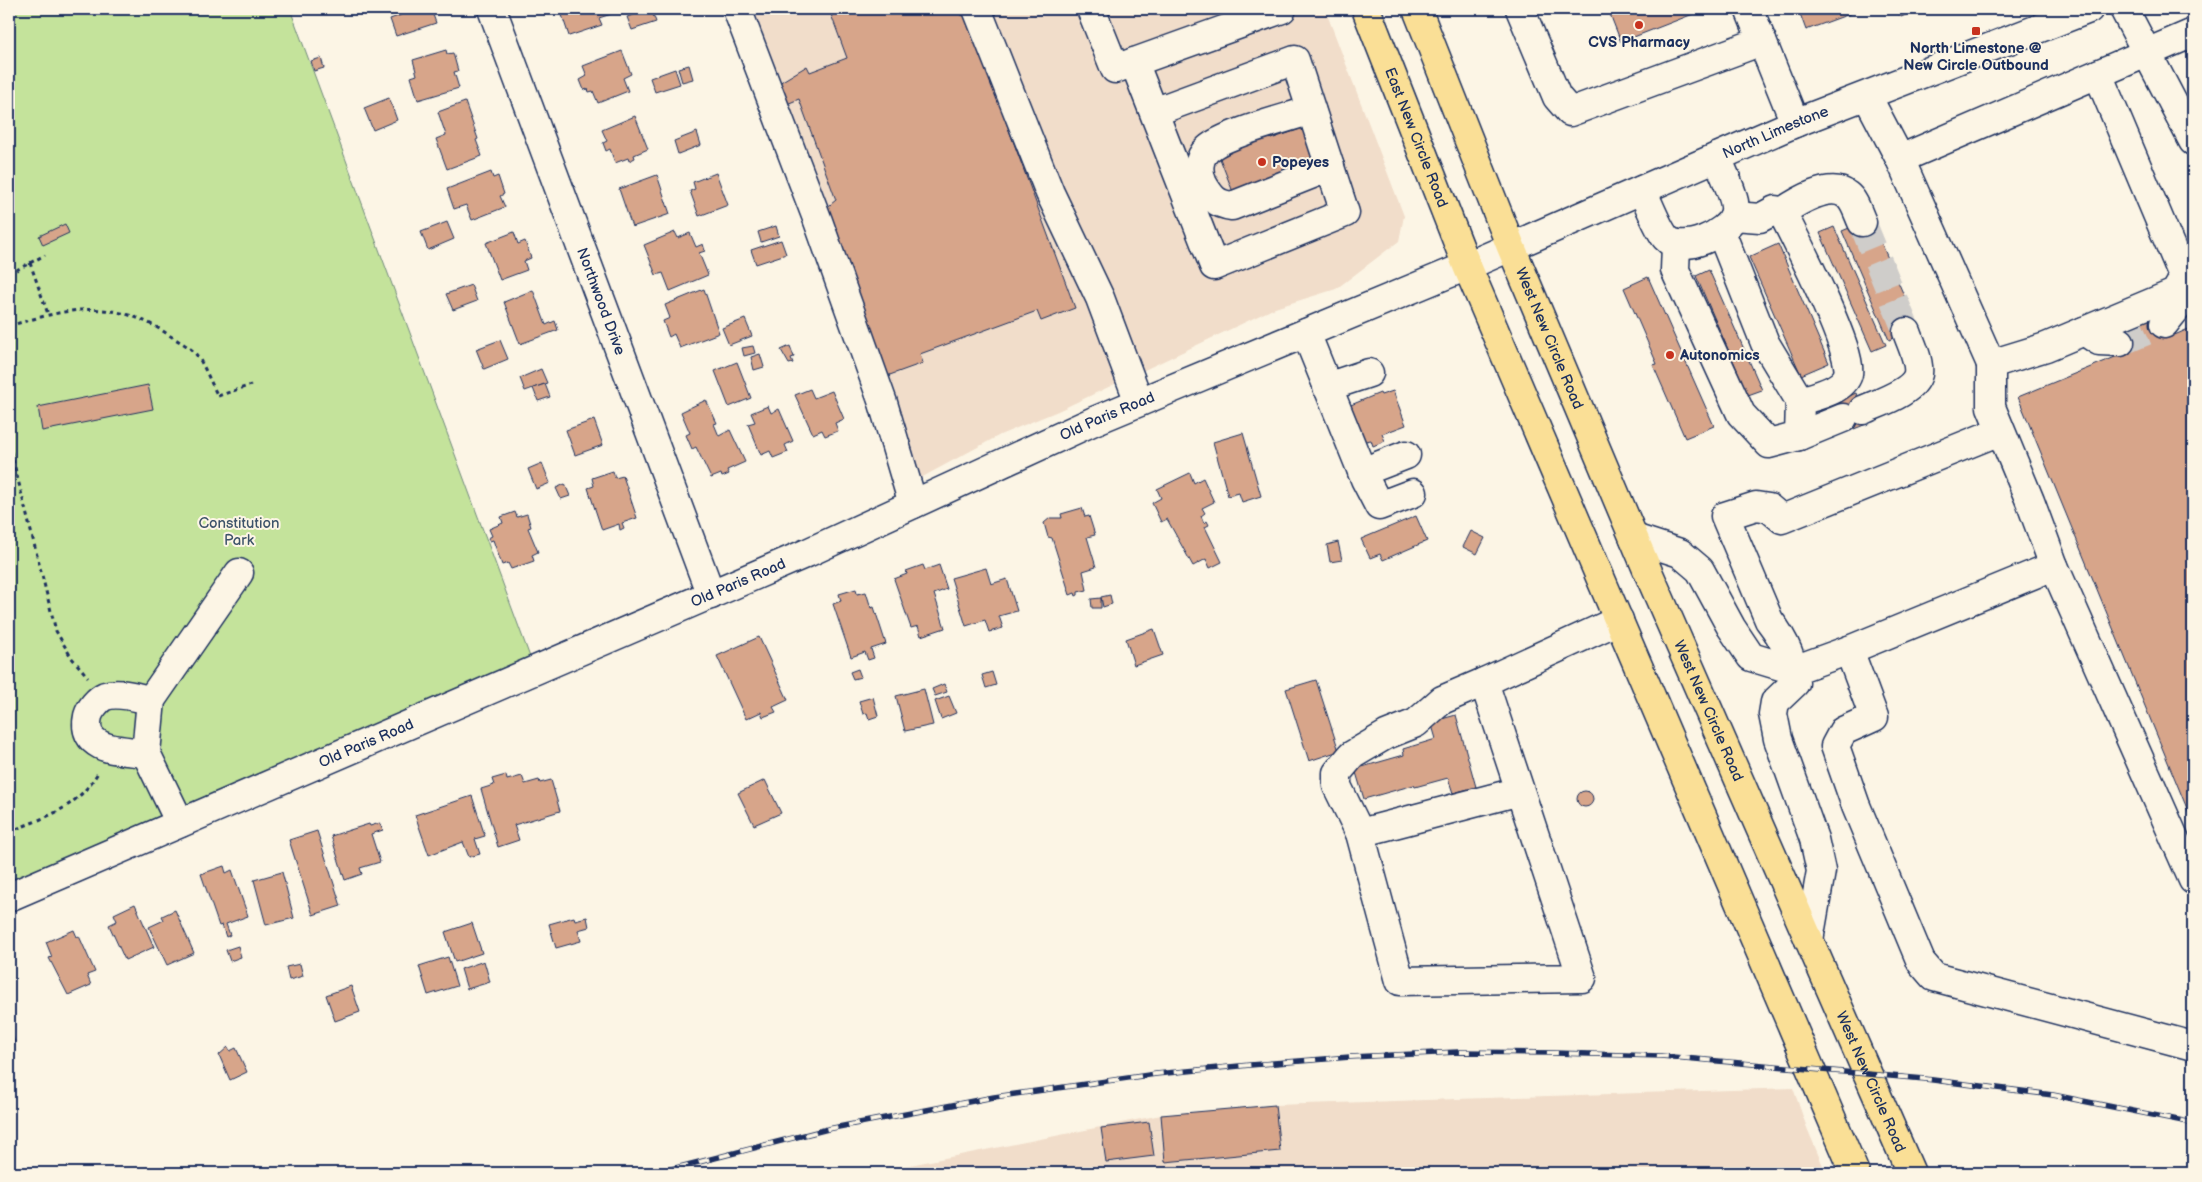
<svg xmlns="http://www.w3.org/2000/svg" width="2202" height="1182" viewBox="0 0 2202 1182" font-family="'Balsamiq Sans',sans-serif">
	<rect width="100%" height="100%" fill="#fcf5e5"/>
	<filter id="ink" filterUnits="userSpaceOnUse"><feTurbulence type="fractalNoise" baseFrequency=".02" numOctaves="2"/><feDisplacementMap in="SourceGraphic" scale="10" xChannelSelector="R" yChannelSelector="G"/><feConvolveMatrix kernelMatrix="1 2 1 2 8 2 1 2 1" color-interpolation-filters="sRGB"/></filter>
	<g filter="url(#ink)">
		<g fill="#f1ddca">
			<path d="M722,9H1325L1404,216L1399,241L1336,289L1275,308L1058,411L1000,435L893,493L865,386Z"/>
			<path d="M1793,1088L1807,1128L1826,1173H870L1161,1115L1275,1105Z"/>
		</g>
		<path fill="#c4e39b" stroke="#70897c" d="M9,9H290L530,657L9,884Z"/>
		<g fill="#d7a58a" stroke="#1b2f5e">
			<path d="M399,9H431L436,23L396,36L390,19L401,15Z"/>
			<path d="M560,9H610L611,14L599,18L602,25L569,36Z"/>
			<path d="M651,9L656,22L632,30L627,17Z"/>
			<path d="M829,9H958L961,16L966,14L1075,308L1041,321L1037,311L920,354L923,363L887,376L825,209L836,200L799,99L787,104L779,83L807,66L810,72L847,58Z"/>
			<path d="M1608,9H1706L1621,42Z"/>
			<path d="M1792,9H1854L1855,12L1806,30L1799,11L1794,13Z"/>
			<path d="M1897,9H1920L1901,17Z"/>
			<path d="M446,50L447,54L453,53L458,71L454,72L459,88L418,100L411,77L417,75L413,60Z"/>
			<path d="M622,51L631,74L623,78L628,91L598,103L593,91L589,92L588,89L584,90L580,80L587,76L583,66Z"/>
			<path d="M321,58L324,68L314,71L311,61Z"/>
			<path d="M689,65L693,79L682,82L678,68Z"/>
			<path d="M675,69L680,84L655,92L650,78Z"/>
			<path d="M389,98L397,120L373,130L364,108Z"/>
			<path d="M465,102L478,139L476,140L482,156L447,169L436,139L446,135L438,112Z"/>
			<path d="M635,116L648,149L634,155L635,158L629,161L628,158L615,163L610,149L606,151L603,143L607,141L602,130Z"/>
			<path d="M1306,127L1316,153L1311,155L1312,159L1294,165L1297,172L1233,192L1219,156L1270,137L1271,139Z"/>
			<path d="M697,132L701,145L678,154L674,141Z"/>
			<path d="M491,172L493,178L498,176L504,194L500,196L505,207L472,220L466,205L454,209L447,189Z"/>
			<path d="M716,173L728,205L699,216L690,191L695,189L693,182Z"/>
			<path d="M657,175L670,214L632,227L619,189Z"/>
			<path d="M1871,219L1918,328L1889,340L1842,231Z"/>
			<path d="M447,222L454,239L428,250L421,232Z"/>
			<path d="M65,224L69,233L43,245L39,236Z"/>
			<path d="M776,226L779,236L761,242L758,232Z"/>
			<path d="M1834,227L1886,345L1872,351L1820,233Z"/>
			<path d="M514,232L518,244L525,241L531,258L524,261L527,270L500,280L486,243Z"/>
			<path d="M675,232L678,238L690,233L696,247L703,244L705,251L699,253L708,275L670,291L663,273L656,275L644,245Z"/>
			<path d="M781,240L786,254L756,264L751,250Z"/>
			<path d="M1778,244L1829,363L1801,375L1749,257Z"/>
			<path d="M1709,270L1762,390L1748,395L1696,276Z"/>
			<path d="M1648,277L1714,426L1685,438L1653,365L1657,364L1624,288Z"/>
			<path d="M471,285L477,301L453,310L446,294Z"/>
			<path d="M704,289L719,333L680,348L674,334L669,337L663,321L670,318L665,305Z"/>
			<path d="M533,290L546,325L555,321L558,330L520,344L504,302Z"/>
			<path d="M2158,310L2170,337L2193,327V823L2018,397L2125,353L2114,327Z"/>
			<path d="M745,319L752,336L729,345L722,328Z"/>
			<path d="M500,340L508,359L484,369L476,349Z"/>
			<path d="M753,346L755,353L744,356L742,348Z"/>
			<path d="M790,346L794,357L791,358L793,363L789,364L781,350Z"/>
			<path d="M760,354L764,367L754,370L751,357Z"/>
			<path d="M737,362L751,398L729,407L715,371Z"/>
			<path d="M541,369L547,383L525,391L520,378Z"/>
			<path d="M545,384L550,397L538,401L533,388Z"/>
			<path d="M148,385L153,409L42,431L38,407Z"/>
			<path d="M810,389L814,398L832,391L844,419L835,423L838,431L825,436L822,430L813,434L795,395Z"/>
			<path d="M1393,391L1406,425L1382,434L1385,441L1373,446L1371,440L1360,442L1346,407L1380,393L1381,395Z"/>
			<path d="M1856,393L1869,423L1849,431L1836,402Z"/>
			<path d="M706,400L717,423L714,424L719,436L730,430L745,462L727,470L729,474L722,477L721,474L711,478L696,447L692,449L686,435L690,433L681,412Z"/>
			<path d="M768,406L771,413L779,409L793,441L785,445L788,452L773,458L770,451L761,455L748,424L755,422L751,413Z"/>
			<path d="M594,420L603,445L575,455L566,430Z"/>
			<path d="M1243,433L1261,496L1242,502L1239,493L1228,496L1213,442Z"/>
			<path d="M542,463L550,483L536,489L528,469Z"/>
			<path d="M613,471L615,478L623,476L637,518L622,523L624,528L620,530L619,524L602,530L588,488L594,486L592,478Z"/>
			<path d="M1190,473L1194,483L1203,478L1214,502L1202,508L1205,513L1201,516L1204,523L1207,521L1209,525L1205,527L1222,562L1210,568L1206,559L1193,566L1167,519L1161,522L1152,503L1161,498L1157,489Z"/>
			<path d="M565,484L570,496L561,499L556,488Z"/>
			<path d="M1082,508L1085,517L1089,516L1095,535L1087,537L1096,567L1083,571L1087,590L1078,592V595L1076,596L1075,593L1070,595L1052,538L1048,537L1044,523L1050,518H1062L1061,514Z"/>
			<path d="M515,512L517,517L527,514L531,527L528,528L538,552L532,555L534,561L511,569L508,563L502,565L493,540L490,541L488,538L492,536L489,529L503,523L501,517Z"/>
			<path d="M1416,516L1427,541L1383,560L1380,554L1370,558L1361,539Z"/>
			<path d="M1471,531L1485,538L1477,554L1463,547Z"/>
			<path d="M1338,542L1342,560L1330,562L1327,545Z"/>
			<path d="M923,565L925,570L939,565L947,589L934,594L945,628L921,636L918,626L911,628L894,579L907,574L906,571Z"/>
			<path d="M986,568L991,584L1007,579L1017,611L999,616L1003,628L989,632L985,620L966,626L951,578Z"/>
			<path d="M856,589L857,594L866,592L871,608L874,607L886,644L871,649L874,658L868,660L865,652L851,657L833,604L841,601L839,594Z"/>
			<path d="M1110,595L1112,604L1103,607L1101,597Z"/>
			<path d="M1101,598V608H1092L1091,599Z"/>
			<path d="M1154,629L1163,655L1134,665L1126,639Z"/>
			<path d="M759,637L788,700L773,707L776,712L763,717L761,712L746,719L717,656Z"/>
			<path d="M858,669L861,677L853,679L850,672Z"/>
			<path d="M992,672L996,685L986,688L982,675Z"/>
			<path d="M1316,680L1339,751L1309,761L1286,689Z"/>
			<path d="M944,684L947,692L935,696L932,689Z"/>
			<path d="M924,689L933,725L905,731L896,696Z"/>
			<path d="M949,696L956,713L941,719L935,701Z"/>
			<path d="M873,697L878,716L869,719L867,713L863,714L859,701Z"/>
			<path d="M1456,715L1476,787L1453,793L1448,778L1415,787L1414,785L1364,799L1355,769L1404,755L1403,749L1436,739L1431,722Z"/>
			<path d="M506,775L507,780L522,776L525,784L539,780L540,783L551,780L560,811L514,825L519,840L498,847L481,789L494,785L492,779Z"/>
			<path d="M765,780L781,813L754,825L738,793Z"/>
			<circle cx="1585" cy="799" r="8"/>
			<path d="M472,796L485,836L475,839L480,854L469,857L463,842L429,855L415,815Z"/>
			<path d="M380,823L383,830L371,834L380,862L360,868L362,874L345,880L331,836L369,824L370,826Z"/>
			<path d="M317,831L341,906L313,915L289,840Z"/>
			<path d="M224,866L226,873L232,870L248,916L226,924L230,935L226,937L222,925L219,926L201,874Z"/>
			<path d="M282,872L294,918L266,925L254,880Z"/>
			<path d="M135,904L154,947L125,960L109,925L117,921L114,914Z"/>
			<path d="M175,910L194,953L167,965L149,927L164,920L162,916Z"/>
			<path d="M574,917L575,920L587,917L589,927L578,930L581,941L556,948L549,924Z"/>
			<path d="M472,923L482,953L455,962L445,932Z"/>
			<path d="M74,930L77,937L79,936L95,972L87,975L91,985L68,995L49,958L52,957L46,942Z"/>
			<path d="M238,946L241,957L230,961L226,950Z"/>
			<path d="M448,957L457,986L428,995L419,966Z"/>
			<path d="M484,961L490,982L467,989L461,969Z"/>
			<path d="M300,964L303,976L289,980L286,967Z"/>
			<path d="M351,986L360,1012L335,1021L326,995Z"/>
			<path d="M9,1026L15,1042L10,1044L13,1050L9,1052Z"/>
			<path d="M228,1047L230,1051L236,1048L247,1072L230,1080L219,1055Z"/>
			<path d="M1275,1105L1280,1151L1165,1162L1161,1115Z"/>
			<path d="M1149,1122L1154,1156L1106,1162L1101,1128Z"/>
		</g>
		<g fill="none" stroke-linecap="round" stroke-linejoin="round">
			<g stroke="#cfcdca" stroke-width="28" stroke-dasharray="28 14" stroke-linecap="butt">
				<path d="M1862,222L1907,332"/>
				<path d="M2120,342L2164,324"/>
			</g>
			<defs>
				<g id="minor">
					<path id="s1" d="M492,9L711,595"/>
					<path d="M737,9L818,221L883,403L913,504"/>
					<path d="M977,9L1050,193L1100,298L1139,402"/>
					<path d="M1091,9L1115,69L1282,9"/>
					<path d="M1520,9L1557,97L1570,112L1762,41"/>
					<path d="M1749,9L1795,123"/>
					<path d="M2124,9L2193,141"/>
					<path d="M1134,62L1214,266L1345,213L1295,60L1154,112"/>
					<path d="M1867,96L1900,159L2193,33"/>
					<path d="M1311,110C1285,119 1226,133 1208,149C1197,158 1198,173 1203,184C1211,198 1216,204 1232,206L1330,167"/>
					<path d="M1900,159L1991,364"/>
					<path d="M1642,190C1648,202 1658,229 1666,238C1681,255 1728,234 1734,215C1739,202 1722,171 1717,157"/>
					<path d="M1782,212C1797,202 1830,181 1847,195C1855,201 1858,214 1862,222"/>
					<path d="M1721,232L1765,343L1800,401"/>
					<path d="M1676,245L1675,270L1741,414L1769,444L1799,436L1800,401C1815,396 1843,391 1848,374C1854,352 1795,238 1782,212L1775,210L1760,218L1734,216"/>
					<path d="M2164,324L2177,308L2175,293"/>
					<path d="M2084,331L2099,341L2120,342"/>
					<path d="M1306,333L1365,479L1379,506L1413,493"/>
					<path d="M1327,387L1369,373"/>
					<path d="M1863,410C1878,403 1914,392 1918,374C1920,361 1911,344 1907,332"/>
					<path d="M1799,436L1843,418"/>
					<path d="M1362,472L1406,455"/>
					<path d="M1634,538L1680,553L1700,570L1731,627L1751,657L1794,670L1849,650L2054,566L2030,501L1991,407V364L2046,347L2175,293L2184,278L2098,74"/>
					<path d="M2054,566L2193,880"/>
					<path d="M1849,650L1874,717L1843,731L1835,746L1856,806L1921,962L1934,977L2193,1046"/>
					<path d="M146,753C123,750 80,752 88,716C90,709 98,699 105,696C119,691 138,698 151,700"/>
					<path d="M1520,791L1360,833L1400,981L1582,978L1484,682L1619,620"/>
					<path d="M180,823L146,753L151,700L239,573"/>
					<path d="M1360,833L1337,786V773L1352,755L1386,735L1416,723L1442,700L1484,682"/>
					<path id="s2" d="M9,897L807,553L1094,421L1467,266L1795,123L2089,9"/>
					<path d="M1809,940L1821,871L1814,839L1778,739L1773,714L1775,702L1795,683C1794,660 1783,638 1769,620L1725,516L1756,506L1769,508L1782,519L2000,431"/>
				</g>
				<g id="highway">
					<path id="s3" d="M1366,9L1467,266L1855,1173"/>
					<path id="s4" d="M1417,9L1511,247L1649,574L1911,1173"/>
				</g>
			</defs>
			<use href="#minor" stroke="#1b2f5e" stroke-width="31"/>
			<use href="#highway" stroke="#1b2f5e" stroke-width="31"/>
			<g stroke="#1b2f5e" stroke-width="3" stroke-dasharray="4 4" stroke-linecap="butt">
				<path d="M30,263L48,314"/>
				<path d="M9,274L45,255"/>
				<path d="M9,326C69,308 113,297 169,335C176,340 187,345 194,352C203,361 211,384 218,396L251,385"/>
				<path d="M9,444L56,631L71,657L88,677"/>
				<path d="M9,832C47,816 76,810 99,771"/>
			</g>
			<use href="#minor" stroke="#fcf5e5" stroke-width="28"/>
			<use href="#highway" stroke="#fadf96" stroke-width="28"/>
			<defs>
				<path id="rail" d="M656,1173L828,1129L994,1097L1156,1074L1250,1065L1350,1057L1458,1052L1554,1053L1661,1056L1925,1079L2053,1095L2193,1123"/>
			</defs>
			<use href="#rail" stroke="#1b2f5e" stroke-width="5.5"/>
			<use href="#rail" stroke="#fcf5e5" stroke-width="4" stroke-dasharray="11" stroke-linecap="butt"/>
		</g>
	</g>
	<g fill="#c8321e" stroke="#fcf5e5" stroke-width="2">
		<circle cx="1639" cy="25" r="5"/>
		<rect x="1971" y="26" width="10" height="10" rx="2.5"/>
		<circle cx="1262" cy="162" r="5"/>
		<circle cx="1670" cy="355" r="5"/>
	</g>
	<g text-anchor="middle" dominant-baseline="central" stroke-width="4" stroke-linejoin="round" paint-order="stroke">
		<g font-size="15" font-weight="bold" fill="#1b2f5e" stroke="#fcf5e5">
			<text x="1639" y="42">CVS Pharmacy</text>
			<text x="1976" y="48">North Limestone @<tspan x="1976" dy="17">New Circle Outbound</tspan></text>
			<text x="1272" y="162" text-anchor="start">Popeyes</text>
			<text x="1680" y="355" text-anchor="start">Autonomics</text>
		</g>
		<g font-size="15" fill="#1b2f5e" stroke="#fcf5e5">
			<text stroke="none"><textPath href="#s2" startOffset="1925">North Limestone</textPath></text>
			<text stroke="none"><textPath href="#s3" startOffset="138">East New Circle Road</textPath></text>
			<text stroke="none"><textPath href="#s1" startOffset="312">Northwood Drive</textPath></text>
			<text stroke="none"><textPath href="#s4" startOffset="355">West New Circle Road</textPath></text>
			<text stroke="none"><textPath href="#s2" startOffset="1199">Old Paris Road</textPath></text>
			<text stroke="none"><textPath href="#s2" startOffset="794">Old Paris Road</textPath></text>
			<text stroke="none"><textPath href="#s4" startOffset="760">West New Circle Road</textPath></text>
			<text stroke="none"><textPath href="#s2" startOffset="389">Old Paris Road</textPath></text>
			<text stroke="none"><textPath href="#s4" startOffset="1165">West New Circle Road</textPath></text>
		</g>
		<g font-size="15" fill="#3d536a" stroke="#fcf5e5">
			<text x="239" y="523">Constitution<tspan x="239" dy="17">Park</tspan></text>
		</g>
	</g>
	<rect width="2202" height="1182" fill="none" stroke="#fcf5e5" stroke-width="30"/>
	<rect x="15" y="15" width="2172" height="1152" fill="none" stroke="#1b2f5e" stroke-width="2" filter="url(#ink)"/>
</svg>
